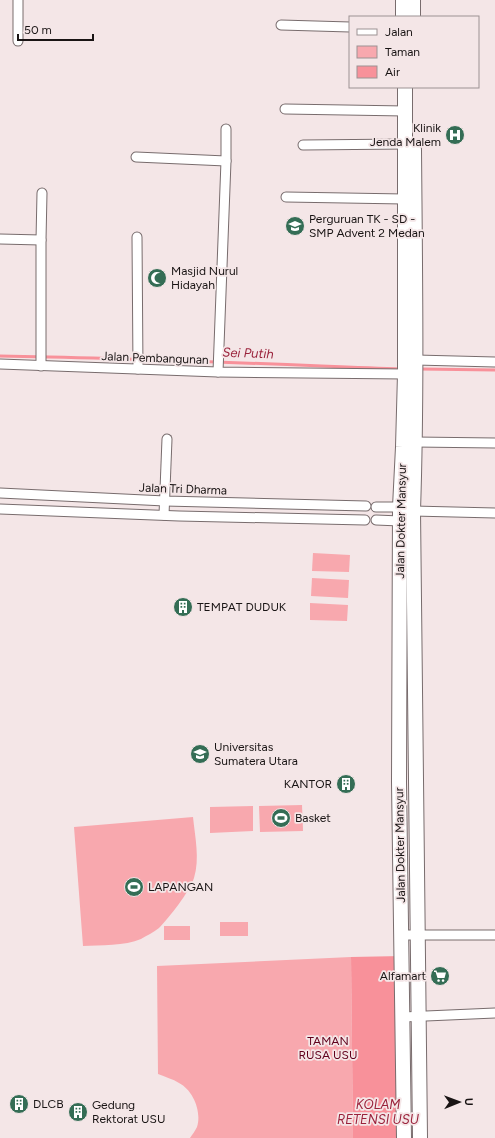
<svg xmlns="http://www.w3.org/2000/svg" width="495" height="1138" viewBox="0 0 495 1138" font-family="Figtree,sans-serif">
	<rect width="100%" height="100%" fill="#f4e6e7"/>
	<g fill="#f8a8ae">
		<path d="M313,553L350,555L349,572L312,571Z"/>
		<path d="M312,578L349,580L348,598L311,596Z"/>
		<path d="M310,603L348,605L347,621L310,620Z"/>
		<path d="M302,805L303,831L260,832L259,806Z"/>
		<path d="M253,806V831L210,833V807Z"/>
		<path d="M193,817C195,837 200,859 194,878C190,891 169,918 159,928C154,932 146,936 141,939C125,946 100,945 83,946L74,827Z"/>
		<rect x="220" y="922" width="28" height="14"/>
		<rect x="164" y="926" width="26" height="14"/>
		<path d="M351,957L353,1138H190C192,1135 195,1131 197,1127C202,1112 193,1090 179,1083C173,1079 165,1077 158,1074L157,966Z"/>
	</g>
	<path fill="#f8919a" d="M402,956L404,1138H353L351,957Z"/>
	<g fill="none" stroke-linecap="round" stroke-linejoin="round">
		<g stroke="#f8919a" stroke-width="3">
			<path d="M0,356C134,358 268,364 402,369"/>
			<path d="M420,369L495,370"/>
		</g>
		<defs>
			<g id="minor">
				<path d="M281,25L350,27"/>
				<path d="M18,41V0"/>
				<path d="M285,109L405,111"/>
				<path d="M303,145L405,144"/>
				<path d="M136,157L226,161"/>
				<path d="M286,197L404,199"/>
				<path d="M137,237L138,369"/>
				<path d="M0,239L41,240"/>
				<path d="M416,360L495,362"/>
				<path d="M0,364L218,372L405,374"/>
				<path d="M41,366V240L42,193"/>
				<path d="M218,372L226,161V129"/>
				<path d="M415,442L495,443"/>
				<path d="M0,493L165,501L366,506"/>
				<path d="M376,507H400"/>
				<path d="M0,509L179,516L365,520"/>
				<path d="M413,511L495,513"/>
				<path d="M164,515L167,439"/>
				<path d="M376,520L400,521"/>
				<path d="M401,935H495"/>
				<path d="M403,1017L495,1013"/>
			</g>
			<g id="primary">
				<path d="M413,0V17"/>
				<path d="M403,17V0"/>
				<path d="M414,149C415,270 417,391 413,511L420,1138"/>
				<path d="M404,1138L399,782L400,507L403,447L405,374V87"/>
			</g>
		</defs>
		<use href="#minor" stroke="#786c6d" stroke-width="11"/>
		<use href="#primary" stroke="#786c6d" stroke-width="16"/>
		<use href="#minor" stroke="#fff" stroke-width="9"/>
		<use href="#primary" stroke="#fff" stroke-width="14"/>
	</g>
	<defs>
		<symbol id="hospital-disc" viewBox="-11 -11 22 22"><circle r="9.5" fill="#346d55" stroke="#f4e6e7"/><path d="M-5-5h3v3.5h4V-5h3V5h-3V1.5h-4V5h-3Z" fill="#fff"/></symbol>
		<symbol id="school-disc" viewBox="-11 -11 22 22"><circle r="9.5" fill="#346d55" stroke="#f4e6e7"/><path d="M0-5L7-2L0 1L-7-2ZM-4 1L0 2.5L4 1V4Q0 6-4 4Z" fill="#fff"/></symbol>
		<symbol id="mosque-disc" viewBox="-11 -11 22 22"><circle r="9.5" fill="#346d55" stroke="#f4e6e7"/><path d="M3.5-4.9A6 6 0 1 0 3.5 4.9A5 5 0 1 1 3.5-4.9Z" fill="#fff"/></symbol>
		<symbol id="building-disc" viewBox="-11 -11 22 22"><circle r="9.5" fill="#346d55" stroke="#f4e6e7"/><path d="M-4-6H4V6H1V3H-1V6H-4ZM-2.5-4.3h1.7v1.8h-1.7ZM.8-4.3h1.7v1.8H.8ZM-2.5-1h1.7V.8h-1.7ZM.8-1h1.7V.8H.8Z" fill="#fff"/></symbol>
		<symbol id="university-disc" viewBox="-11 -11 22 22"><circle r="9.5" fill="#346d55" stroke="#f4e6e7"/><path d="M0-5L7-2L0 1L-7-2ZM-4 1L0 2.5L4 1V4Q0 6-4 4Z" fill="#fff"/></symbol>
		<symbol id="stadium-disc" viewBox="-11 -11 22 22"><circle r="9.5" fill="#346d55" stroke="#f4e6e7"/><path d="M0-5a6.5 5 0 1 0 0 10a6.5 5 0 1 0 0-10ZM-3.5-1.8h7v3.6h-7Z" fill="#fff"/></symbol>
		<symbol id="supermarket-disc" viewBox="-11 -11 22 22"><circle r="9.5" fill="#346d55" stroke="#f4e6e7"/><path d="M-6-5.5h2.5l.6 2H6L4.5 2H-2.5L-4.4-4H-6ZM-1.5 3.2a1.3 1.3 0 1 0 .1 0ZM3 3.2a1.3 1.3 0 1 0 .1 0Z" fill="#fff"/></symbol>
	</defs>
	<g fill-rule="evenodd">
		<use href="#hospital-disc" x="444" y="124" width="22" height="22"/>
		<use href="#school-disc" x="284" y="215" width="22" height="22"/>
		<use href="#mosque-disc" x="146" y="267" width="22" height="22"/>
		<use href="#building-disc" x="172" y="596" width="22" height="22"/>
		<use href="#university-disc" x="189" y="743" width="22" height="22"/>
		<use href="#building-disc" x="335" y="773" width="22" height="22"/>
		<use href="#stadium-disc" x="270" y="807" width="22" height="22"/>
		<use href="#stadium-disc" x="123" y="876" width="22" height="22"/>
		<use href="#supermarket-disc" x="429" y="965" width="22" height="22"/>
		<use href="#building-disc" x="8" y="1093" width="22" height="22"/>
		<use href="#building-disc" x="67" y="1101" width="22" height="22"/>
	</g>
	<g text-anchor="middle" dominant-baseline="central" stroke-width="3.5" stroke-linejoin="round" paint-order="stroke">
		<g font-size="12" fill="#191414" stroke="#f4e6e7" text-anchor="start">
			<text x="441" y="128" text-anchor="end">Klinik<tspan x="441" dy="14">Jenda Malem</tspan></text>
			<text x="309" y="219">Perguruan TK - SD -<tspan x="309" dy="14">SMP Advent 2 Medan</tspan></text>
			<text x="171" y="271">Masjid Nurul<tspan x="171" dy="14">Hidayah</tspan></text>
			<text x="197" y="607">TEMPAT DUDUK</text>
			<text x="214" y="747">Universitas<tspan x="214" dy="14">Sumatera Utara</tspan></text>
			<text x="332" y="784" text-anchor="end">KANTOR</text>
			<text x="295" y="818">Basket</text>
			<text x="148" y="887">LAPANGAN</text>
			<text x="426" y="976" text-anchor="end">Alfamart</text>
			<text x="33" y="1104">DLCB</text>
			<text x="92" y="1105">Gedung<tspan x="92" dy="14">Rektorat USU</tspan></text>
		</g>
		<g font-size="12" fill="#191414" stroke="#f4e6e7">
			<text transform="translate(155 358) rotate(2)">Jalan Pembangunan</text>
			<text transform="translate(183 489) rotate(2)">Jalan Tri Dharma</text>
			<text transform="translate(401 521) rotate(-89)">Jalan Dokter Mansyur</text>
			<text transform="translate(400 845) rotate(-91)">Jalan Dokter Mansyur</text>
		</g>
		<g font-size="12" fill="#60001c" stroke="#f4e6e7">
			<text x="328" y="1041">TAMAN<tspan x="328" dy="14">RUSA USU</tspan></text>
		</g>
		<g font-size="13" font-style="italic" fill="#9a223b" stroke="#f4e6e7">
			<text transform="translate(248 353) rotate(2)">Sei Putih</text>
			<text x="378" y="1104">KOLAM<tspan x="378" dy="15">RETENSI USU</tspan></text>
		</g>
	</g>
	<rect x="349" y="16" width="130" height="72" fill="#f4e6e7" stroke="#9c9293"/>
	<rect x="357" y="29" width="20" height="6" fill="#ffffff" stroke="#9c9293"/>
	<text x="385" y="36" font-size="12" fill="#191414">Jalan</text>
	<rect x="357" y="46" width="20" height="12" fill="#f8a8ae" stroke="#9c9293"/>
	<text x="385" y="56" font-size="12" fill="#191414">Taman</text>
	<rect x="357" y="66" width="20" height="12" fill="#f8919a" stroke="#9c9293"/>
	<text x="385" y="76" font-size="12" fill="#191414">Air</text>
	<g transform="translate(459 1102) rotate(89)" stroke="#f4e6e7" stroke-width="3" paint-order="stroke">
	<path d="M0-3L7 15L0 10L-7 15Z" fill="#191414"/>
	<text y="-6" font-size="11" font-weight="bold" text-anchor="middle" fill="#191414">U</text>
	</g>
	<path d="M18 34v6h75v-6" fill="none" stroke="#191414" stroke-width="2"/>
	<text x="24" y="34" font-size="12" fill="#191414" stroke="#f4e6e7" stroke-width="3" paint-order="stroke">50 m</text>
</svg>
